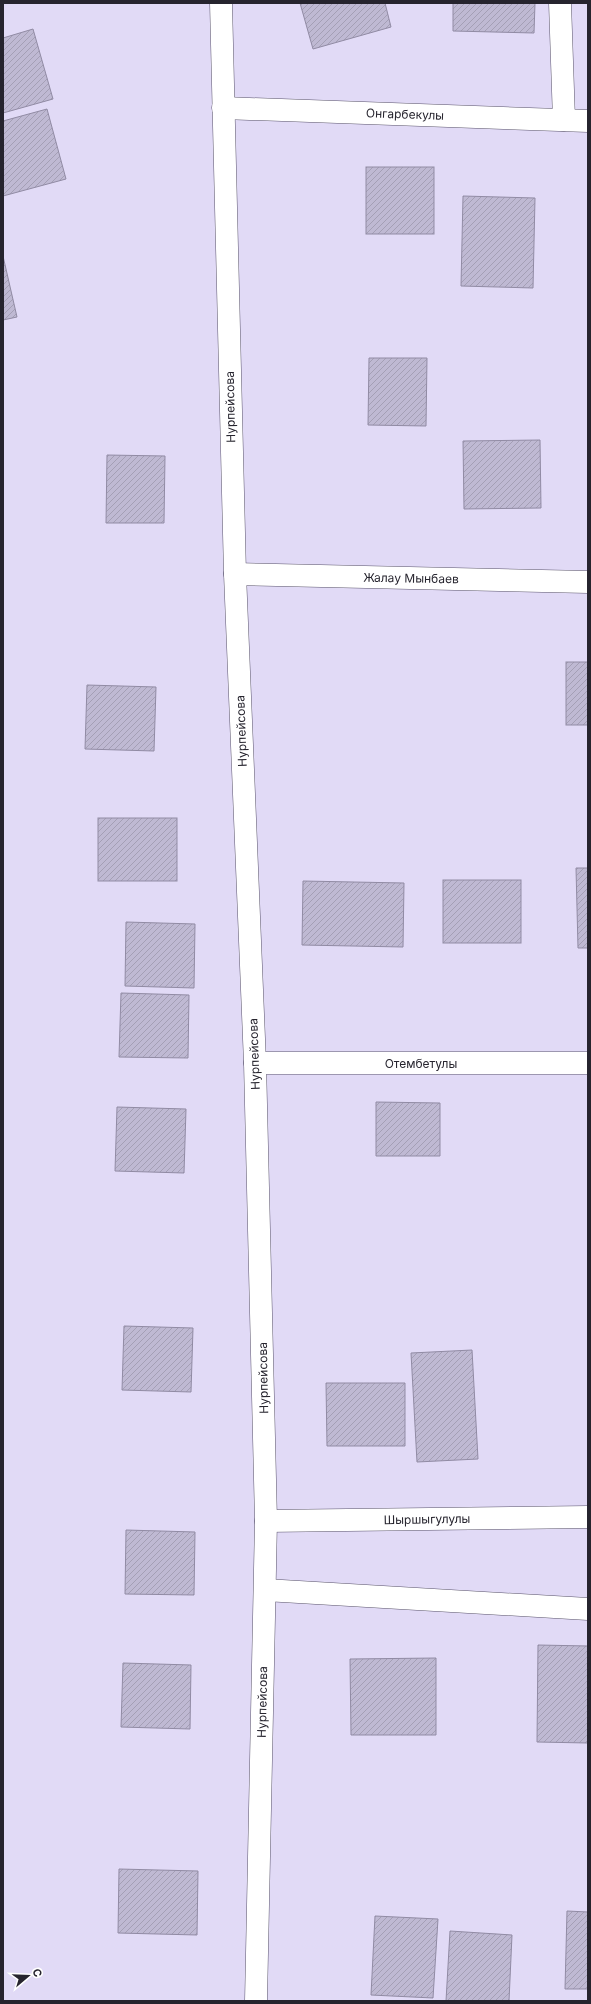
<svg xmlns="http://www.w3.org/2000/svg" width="591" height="2004" viewBox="0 0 591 2004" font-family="Inter,sans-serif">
	<defs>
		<pattern id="building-hatch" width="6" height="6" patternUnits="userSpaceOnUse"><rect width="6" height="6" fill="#bfb9d3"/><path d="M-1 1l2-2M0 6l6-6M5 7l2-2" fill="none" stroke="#a49fb5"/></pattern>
	</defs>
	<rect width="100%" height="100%" fill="#e1daf6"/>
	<g fill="url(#building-hatch)" stroke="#918ba4">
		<path d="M300,3H385L391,27L313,49Z"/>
		<path d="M453,3H535L534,33L453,31Z"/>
		<path d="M33,29L53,99L3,113V38Z"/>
		<path d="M47,109L66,179L3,196V121Z"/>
		<rect x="366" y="167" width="68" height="67"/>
		<path d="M463,196L535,198L533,288L461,286Z"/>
		<path d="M3,256L17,317L3,320Z"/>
		<path d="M369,358H427L426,426L368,425Z"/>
		<path d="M540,440L541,508L464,509L463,441Z"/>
		<path d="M107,455L165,456L164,523H106Z"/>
		<rect x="566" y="662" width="22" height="63"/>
		<path d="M87,685L156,687L154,751L85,749Z"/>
		<rect x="98" y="818" width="79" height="63"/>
		<path d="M576,868H588V948H578Z"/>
		<rect x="443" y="880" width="78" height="63"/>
		<path d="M303,881L404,883L403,947L302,945Z"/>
		<path d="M126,922L195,924L194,988L125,986Z"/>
		<path d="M121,993L189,995L188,1058L119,1057Z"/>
		<path d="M376,1102L440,1103V1156H376Z"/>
		<path d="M117,1107L186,1109L184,1173L115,1171Z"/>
		<path d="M124,1326L193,1328L191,1392L122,1390Z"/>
		<path d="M472,1350L478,1459L417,1462L411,1353Z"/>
		<path d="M326,1383H405V1446H327Z"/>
		<path d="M126,1530L195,1532L194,1595L125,1594Z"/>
		<path d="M538,1645L588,1646V1743L537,1742Z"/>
		<path d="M436,1658V1735H351L350,1659Z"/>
		<path d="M123,1663L191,1665L190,1729L121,1727Z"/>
		<path d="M119,1869L198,1871L197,1935L118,1933Z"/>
		<path d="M567,1911L588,1912V1989H565Z"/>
		<path d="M375,1916L438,1919L433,1998L371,1995Z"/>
		<path d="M450,1931L512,1935L509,2001H446Z"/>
	</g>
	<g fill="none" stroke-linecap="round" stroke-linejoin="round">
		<defs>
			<g id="minor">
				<path d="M221,3L235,574L255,1063L266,1521L256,2001"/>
				<path d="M560,3L564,120"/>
				<path d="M223,108L588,121"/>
				<path d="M235,574L588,582"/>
				<path d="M255,1063H588"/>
				<path d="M266,1521L588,1517"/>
				<path d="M265,1590L588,1609"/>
			</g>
		</defs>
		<use href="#minor" stroke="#5a546b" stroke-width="23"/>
		<use href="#minor" stroke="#fff" stroke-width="22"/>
	</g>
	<g text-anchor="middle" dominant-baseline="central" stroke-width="4" stroke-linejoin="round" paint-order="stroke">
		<g font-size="12" fill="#26242e" stroke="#fff">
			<text transform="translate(405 114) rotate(2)">Онгарбекулы</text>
			<text transform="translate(230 407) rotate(-91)">Нурпейсова</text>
			<text transform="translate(411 578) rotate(1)">Жалау Мынбаев</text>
			<text transform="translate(241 731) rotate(-92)">Нурпейсова</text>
			<text transform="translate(254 1054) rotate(-92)">Нурпейсова</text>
			<text x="421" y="1063">Отембетулы</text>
			<text transform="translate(263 1378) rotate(-91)">Нурпейсова</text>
			<text transform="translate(427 1519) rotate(-1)">Шыршыгулулы</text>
			<text transform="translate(262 1702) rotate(-89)">Нурпейсова</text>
		</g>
	</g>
	<rect width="591" height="2004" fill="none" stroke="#26242e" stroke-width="8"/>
	<g transform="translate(28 1976) rotate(71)" stroke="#ffffff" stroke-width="3" paint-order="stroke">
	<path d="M0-3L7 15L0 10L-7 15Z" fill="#26242e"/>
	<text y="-6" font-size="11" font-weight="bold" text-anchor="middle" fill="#26242e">С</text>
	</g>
</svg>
